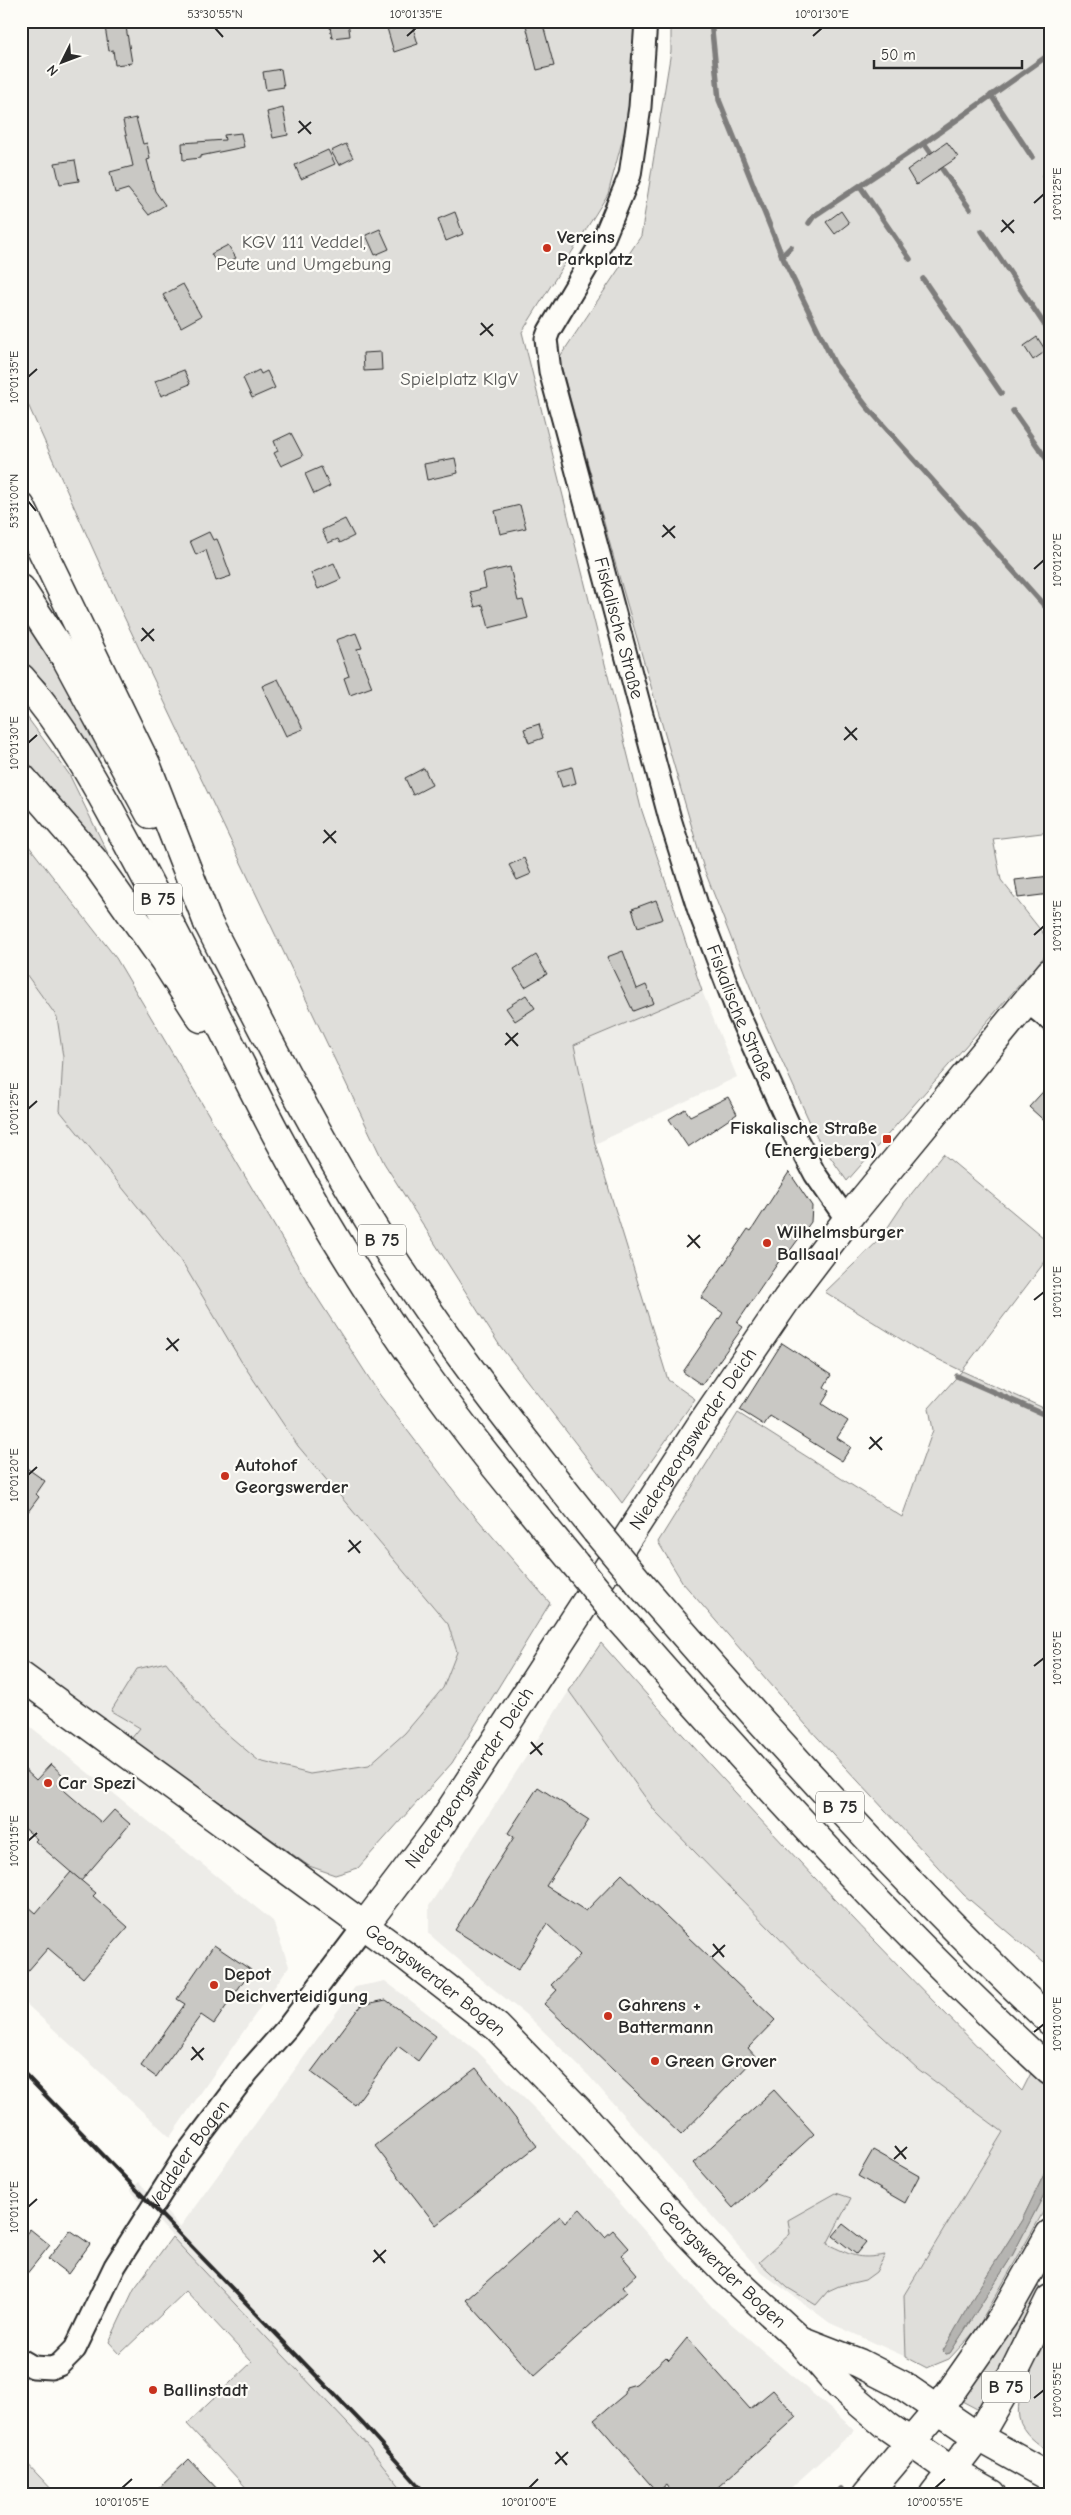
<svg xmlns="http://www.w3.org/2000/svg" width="1071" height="2515" viewBox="0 0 1071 2515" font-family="'Comic Neue',sans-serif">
	<rect width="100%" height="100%" fill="#fdfcf7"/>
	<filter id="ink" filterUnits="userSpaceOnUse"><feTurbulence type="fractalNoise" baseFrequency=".02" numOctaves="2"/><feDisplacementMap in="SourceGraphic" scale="10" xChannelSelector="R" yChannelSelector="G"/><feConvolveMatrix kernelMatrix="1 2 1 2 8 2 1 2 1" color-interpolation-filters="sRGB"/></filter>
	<g filter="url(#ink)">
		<g fill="#edece8">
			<path d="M21,967L57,1017L63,1057L60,1111L181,1260L241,1361L298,1446L448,1624L457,1652L443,1688L405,1733L370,1765L310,1774L259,1761L213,1722L166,1662L111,1711L140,1728L131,1739L21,1659Z"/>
			<path d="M702,991L737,1077L595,1144L574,1045Z"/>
			<path d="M569,1691L655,1811L812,1972L918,2069L1003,2132L904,2295L906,2357L830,2323L761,2272L589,2076L530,2018L481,1979L429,1934V1906Z"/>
			<path d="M21,1719L273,1921L289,1966L170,2137L21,1999Z"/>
			<path d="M385,1981L477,2051L546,2120L713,2308L855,2430L784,2494H406L362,2439L172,2237L174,2234L172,2236L130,2190L139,2182L180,2227L355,1987Z"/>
		</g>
		<g fill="#dfdeda" stroke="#858482">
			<path d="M21,21H634L633,100L608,194L522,332L641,808L702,991L574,1045L595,1144L668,1380L695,1399L622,1503L500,1346L384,1163L116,600L21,389Z"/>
			<path d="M671,21H1050V832L993,839L1001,880L1050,942V950L847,1181L817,1138L762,1017L704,869L614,559L559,358L641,236L671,51Z"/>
			<path d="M21,612L105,751L98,759L45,682L21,658Z"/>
			<path d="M21,709L69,774L116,870L21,765Z"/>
			<path d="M21,836L116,958L311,1288L380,1395L461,1500L550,1603L452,1763L358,1868L335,1875L309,1866L131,1739L140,1728L111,1711L137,1669L166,1662L213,1722L259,1761L310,1774L369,1765L405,1733L443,1688L457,1652L448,1624L298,1446L241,1361L181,1260L60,1111L63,1057L57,1017L21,967Z"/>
			<path d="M943,1154L1050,1243V1255L962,1371L1050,1411V1968L964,1895L806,1725L683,1583L658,1542L738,1413L902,1517L933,1430L929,1408L962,1371L915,1348L825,1292L880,1239L904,1203Z"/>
			<path d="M601,1643C737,1798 877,1946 1022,2091L1050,2035V2162L1022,2220L977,2291L943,2351L946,2354L950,2353L1012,2256L1050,2183V2200L977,2329L949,2359L927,2368L906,2357L904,2295L1003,2132L918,2069L812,1972L655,1811L569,1691Z"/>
			<path d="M836,2193L851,2198L827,2244C852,2255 856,2260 885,2255L876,2272L865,2280L839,2286L828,2291L816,2305L788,2288L759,2262L790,2234L788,2220Z"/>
			<path d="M172,2237L362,2439L406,2494H252L187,2424L252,2362L186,2291L120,2354L109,2342L134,2289Z"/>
			<path d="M1038,2286L1042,2293L996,2385L977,2409L960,2400Z"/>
			<path d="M1050,2327V2452C1038,2444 1022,2433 1019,2418C1014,2391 1039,2352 1050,2327Z"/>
			<path d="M21,2457L56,2494H21Z"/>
		</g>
		<path fill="#b5b4b1" stroke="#7e7d7b" d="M1050,2162V2183L1012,2256L950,2353L946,2354L943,2351L977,2291L1022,2220Z"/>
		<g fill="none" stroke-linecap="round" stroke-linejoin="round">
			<g stroke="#7e7d7b" stroke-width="5.5">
				<path d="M711,21L719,100L782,256L835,365L867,407L1050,612"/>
				<path d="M991,95L1032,157"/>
				<path d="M924,143L970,209"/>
				<path d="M1044,176L1050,185"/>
				<path d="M860,186L910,259"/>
				<path d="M809,223L814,216L924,143L1050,54"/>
				<path d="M982,231L1050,333"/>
				<path d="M782,256L791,247"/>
				<path d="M923,279L1001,393"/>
				<path d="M1013,411L1050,464"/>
				<path d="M957,1376L1050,1417"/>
				<path d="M836,2494L841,2489"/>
			</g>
		</g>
		<g fill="#c9c8c4" stroke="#2b2b2b">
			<path d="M104,21H125L132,63L115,65L113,50L109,51Z"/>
			<path d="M329,21H348L350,36L332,38Z"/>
			<path d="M392,21H411L418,44L394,52L387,28L394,26Z"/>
			<path d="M542,21L554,66L537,70L526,25Z"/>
			<path d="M281,69L284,87L266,90L263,72Z"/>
			<path d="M283,108L288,135L273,138L267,112Z"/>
			<path d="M136,118L143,144L147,143L150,159L147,160L155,191L165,205L149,215L128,189L115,193L110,172L133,166L123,121Z"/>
			<path d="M241,133L244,147L200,156V158L183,160L182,143L225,140L224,135Z"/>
			<path d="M947,142L958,157L916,185L907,170Z"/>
			<path d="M346,144L353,158L339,165L331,151Z"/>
			<path d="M328,150L335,164L301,179L295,165Z"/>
			<path d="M75,160L79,181L60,184L55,163Z"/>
			<path d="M841,211L849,223L835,234L826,222Z"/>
			<path d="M455,212L463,234L446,241L438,219Z"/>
			<path d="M380,229L389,249L375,255L366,235Z"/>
			<path d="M228,245L236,258L219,267L211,254Z"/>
			<path d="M183,284L201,316L181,327L163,295Z"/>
			<path d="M1037,337L1046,351L1033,360L1024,346Z"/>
			<path d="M381,352L382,370L364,371L363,353Z"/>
			<path d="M184,370L190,384L161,396L155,381Z"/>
			<path d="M259,370L261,374L267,371L275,388L252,398L243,378Z"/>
			<path d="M291,433L303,456L281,466L274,453L278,451L274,441Z"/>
			<path d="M455,458L458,473L427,480L424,464Z"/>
			<path d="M321,467L330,486L314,494L305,474Z"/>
			<path d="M520,505L526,528L500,534L495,511Z"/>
			<path d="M345,519L354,536L340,543L338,539L328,543L322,530Z"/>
			<path d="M209,532L213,540L217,539L220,546L231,576L216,581L206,550L196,555L190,541Z"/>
			<path d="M334,563L341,579L318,589L311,573Z"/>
			<path d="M510,567L518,601L523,600L528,618L489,628L483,605L475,607L470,592L486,588L483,573Z"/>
			<path d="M356,633L362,648L357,649L372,687L350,695L344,678L349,676L336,640Z"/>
			<path d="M278,679L303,729L286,736L262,686Z"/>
			<path d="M539,724L543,738L529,743L524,729Z"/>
			<path d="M572,767L576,783L562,787L557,771Z"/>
			<path d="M424,768L432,785L413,795L405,778Z"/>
			<path d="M524,858L531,874L517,880L509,865Z"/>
			<path d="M1050,876V894L1018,898L1015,880Z"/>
			<path d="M656,900L663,919L638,927L632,909Z"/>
			<path d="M623,951L637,989L646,985L654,1003L633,1011L607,957Z"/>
			<path d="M536,955L547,974L525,987L514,969Z"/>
			<path d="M526,995L535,1008L515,1021L506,1008Z"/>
			<path d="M1050,1084V1126L1029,1107Z"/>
			<path d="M728,1097L737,1114L688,1147L669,1119L685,1109L690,1116Z"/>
			<path d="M789,1172L812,1206L811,1222L786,1256L784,1254L737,1323L743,1327L702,1385L683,1372L723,1313L701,1298L748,1229L751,1231Z"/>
			<path d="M782,1343L831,1375L824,1387L830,1391L822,1404L848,1421L837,1438L851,1447L842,1461L770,1416L764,1425L740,1410Z"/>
			<path d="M21,1464L45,1481L36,1494L39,1497L21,1521Z"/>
			<path d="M51,1764L65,1777L58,1785L102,1823L114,1810L130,1824L81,1881L35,1841L37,1839L21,1825V1766L36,1780Z"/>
			<path d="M538,1787L589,1820L546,1886L586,1911L622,1874L775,2020L748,2048L756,2057L681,2135L544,2004L557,1990L551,1985L580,1955L547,1924L518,1970L455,1930L514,1837L508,1833Z"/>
			<path d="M71,1872L96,1893L93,1896L128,1927L83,1978L48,1948L21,1979V1900L36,1913Z"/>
			<path d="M214,1945L251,1970L214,2024L201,2015L156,2077L141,2066L185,2004L177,1999Z"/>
			<path d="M386,2000L436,2036L418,2061L398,2046L355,2105L311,2072L361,2005Z"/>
			<path d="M476,2068L537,2146L436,2225L375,2146Z"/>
			<path d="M774,2090L814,2134L733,2208L693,2163Z"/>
			<path d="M873,2150L919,2176L905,2203L858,2176Z"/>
			<path d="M580,2209L605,2237L613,2230L629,2248L621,2255L637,2274L623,2287L627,2292L534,2376L466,2300L560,2216L565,2222Z"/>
			<path d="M843,2224L866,2242L856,2254L833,2236Z"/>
			<path d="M30,2229L50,2245L21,2281V2240Z"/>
			<path d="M70,2230L90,2244L68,2274L48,2259Z"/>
			<path d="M687,2338L750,2409L773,2390L797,2417L710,2494H672L666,2485L657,2492L594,2420L625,2394L626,2387L636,2384L666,2357L669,2360Z"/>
			<path d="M189,2459L222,2494H153Z"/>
		</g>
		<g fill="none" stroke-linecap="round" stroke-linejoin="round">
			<defs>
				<g id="minor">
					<path id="s1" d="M646,21L640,107L630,175L603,240L549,331L546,339L550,371L670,819L699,911L738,1013L788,1123L815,1174L847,1220"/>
					<path d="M1025,1000L1050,1020"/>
					<path id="s2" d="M21,2360L33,2367L51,2368L59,2365L75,2349L115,2266L184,2157L248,2072L287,2028L364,1926"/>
				</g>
				<g id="tertiary">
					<path id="s3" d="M21,1676L407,1957L497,2027L582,2114L689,2234L725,2271L801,2341L840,2386L887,2426L953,2472"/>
					<path id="s4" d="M364,1926L442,1823L703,1422L787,1299L854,1211L1050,973"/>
					<path d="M805,2342L859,2363L902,2385L978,2437"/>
				</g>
				<g id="secondary">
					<path d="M867,2494L938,2410"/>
					<path d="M934,2494L978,2437"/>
				</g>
				<g id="trunk">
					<path d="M21,678C68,730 101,793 134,855C183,946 227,1040 275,1132C320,1217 372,1300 428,1378C473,1442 525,1503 575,1564"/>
					<path d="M21,777L94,861L164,960L201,1018"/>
					<path d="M208,923C260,1024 311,1126 370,1222C437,1331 516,1431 596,1531"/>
					<path d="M642,1586C772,1736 905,1884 1050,2021"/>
					<path d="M620,1619C757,1776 897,1930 1050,2071"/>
					<path d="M1050,2299L1004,2392L978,2437L1050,2477"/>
					<path d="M938,2410L1003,2317L1050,2234"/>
					<path d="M953,2472L992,2494"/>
				</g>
				<g id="motorway">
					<path d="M21,507L146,764L208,923"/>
					<path d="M21,589L67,660L150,814"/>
				</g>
			</defs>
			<use href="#minor" stroke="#2b2b2b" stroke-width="25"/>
			<use href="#tertiary" stroke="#2b2b2b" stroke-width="31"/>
			<use href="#secondary" stroke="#2b2b2b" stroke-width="31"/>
			<use href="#trunk" stroke="#2b2b2b" stroke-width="31"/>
			<use href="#motorway" stroke="#2b2b2b" stroke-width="31"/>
			<use href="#minor" stroke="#fdfcf7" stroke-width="21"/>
			<use href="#tertiary" stroke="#fdfcf7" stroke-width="28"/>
			<use href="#secondary" stroke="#fdfcf7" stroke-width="28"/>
			<use href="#trunk" stroke="#fdfcf7" stroke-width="28"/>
			<use href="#motorway" stroke="#fdfcf7" stroke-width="28"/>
			<path stroke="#2b2b2b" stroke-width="4" d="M21,2070L364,2425L426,2494"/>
			<defs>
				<g id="trunk-bridge">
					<path d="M596,1531L642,1586"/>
					<path d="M575,1564L620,1619"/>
				</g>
			</defs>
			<use href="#trunk-bridge" stroke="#2b2b2b" stroke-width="31" stroke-linecap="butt"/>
			<use href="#trunk-bridge" stroke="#fdfcf7" stroke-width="28"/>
		</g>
	</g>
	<path fill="none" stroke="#2b2b2b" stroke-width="2" d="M215,28L223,37M407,36L416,28M813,36L822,28M299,121L311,134M298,133L311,122M1034,203L1044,194M1002,220L1014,233M1001,232L1014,220M481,323L493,336M480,335L493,324M28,377L37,369M28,501L36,511M663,525L675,538M662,537L675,526M1034,569L1044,560M142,628L154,641M141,641L154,629M845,727L857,740M844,740L857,728M28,743L37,735M324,830L336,843M323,843L336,831M1034,935L1044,926M506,1033L518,1046M505,1045L518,1033M28,1109L37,1101M688,1235L700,1248M687,1247L700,1235M1034,1300L1044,1292M167,1338L178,1351M166,1350L179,1339M870,1437L882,1450M869,1449L882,1437M28,1475L37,1467M349,1540L360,1553M348,1552L361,1541M1034,1666L1044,1658M531,1742L542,1755M530,1754L543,1743M28,1841L37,1833M713,1944L724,1957M712,1957L725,1945M1034,2032L1044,2024M192,2047L203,2060M191,2060L204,2048M895,2146L906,2159M894,2159L907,2147M28,2207L37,2199M374,2250L385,2263M373,2262L386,2250M1034,2398L1044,2390M556,2452L567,2465M555,2464L568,2452M122,2488L132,2479M529,2488L538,2479M935,2488L945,2479"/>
	<g fill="#c8321e" stroke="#fdfcf7" stroke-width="2">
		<circle cx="547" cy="248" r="5"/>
		<rect x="882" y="1134" width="10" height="10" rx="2.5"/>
		<circle cx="767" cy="1243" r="5"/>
		<circle cx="225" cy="1476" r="5"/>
		<circle cx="48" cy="1783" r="5"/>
		<circle cx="214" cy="1985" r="5"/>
		<circle cx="608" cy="2016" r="5"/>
		<circle cx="655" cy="2061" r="5"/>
		<circle cx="153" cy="2390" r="5"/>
	</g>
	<g text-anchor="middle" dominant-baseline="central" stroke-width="4.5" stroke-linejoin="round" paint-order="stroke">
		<g fill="#fdfcf7" stroke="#6a6a68" stroke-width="1">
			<rect x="134" y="883.5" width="48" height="31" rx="4"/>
			<rect x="358" y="1224.5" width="48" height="31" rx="4"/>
			<rect x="816" y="1791.5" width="48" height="31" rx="4"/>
			<rect x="982" y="2371.5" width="48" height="31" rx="4"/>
		</g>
		<g font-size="18" font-weight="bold" fill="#2b2b2b">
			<text x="158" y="899">B 75</text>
			<text x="382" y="1240">B 75</text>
			<text x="840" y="1807">B 75</text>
			<text x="1006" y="2387">B 75</text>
		</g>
		<g font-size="19" font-weight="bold" fill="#2b2b2b" stroke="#fdfcf7" text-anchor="start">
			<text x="557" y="237">Vereins<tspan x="557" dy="22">Parkplatz</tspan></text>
			<text x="877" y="1128" text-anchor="end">Fiskalische Straße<tspan x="877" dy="22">(Energieberg)</tspan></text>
			<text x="777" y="1232">Wilhelmsburger<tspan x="777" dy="22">Ballsaal</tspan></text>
			<text x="235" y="1465">Autohof<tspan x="235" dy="22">Georgswerder</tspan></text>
			<text x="58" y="1783">Car Spezi</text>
			<text x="224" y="1974">Depot<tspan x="224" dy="22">Deichverteidigung</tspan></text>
			<text x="618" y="2005">Gahrens +<tspan x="618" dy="22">Battermann</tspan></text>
			<text x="665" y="2061">Green Grover</text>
			<text x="163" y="2390">Ballinstadt</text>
		</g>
		<g font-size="19" fill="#585857" stroke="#fdfcf7">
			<text x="304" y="242">KGV 111 Veddel,<tspan x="304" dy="22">Peute und Umgebung</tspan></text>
			<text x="459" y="379">Spielplatz KlgV</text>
		</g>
		<g font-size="19" fill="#2b2b2b" stroke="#fdfcf7">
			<text stroke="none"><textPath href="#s1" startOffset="638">Fiskalische Straße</textPath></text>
			<text stroke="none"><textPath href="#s1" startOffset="1042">Fiskalische Straße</textPath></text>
			<text stroke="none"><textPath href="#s4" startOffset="588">Niedergeorgswerder Deich</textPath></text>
			<text stroke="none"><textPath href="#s4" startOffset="182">Niedergeorgswerder Deich</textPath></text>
			<text stroke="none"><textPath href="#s3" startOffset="514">Georgswerder Bogen</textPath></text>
			<text stroke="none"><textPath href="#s2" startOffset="289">Veddeler Bogen</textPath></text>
			<text stroke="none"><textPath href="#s3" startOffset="919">Georgswerder Bogen</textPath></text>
		</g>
	</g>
	<rect width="1071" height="2515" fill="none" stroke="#fdfcf7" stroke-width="55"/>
	<g transform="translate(62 62) rotate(228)" stroke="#fdfcf7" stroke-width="4" paint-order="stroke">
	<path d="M0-4L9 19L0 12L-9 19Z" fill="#2b2b2b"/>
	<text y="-8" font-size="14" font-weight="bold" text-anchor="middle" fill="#2b2b2b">N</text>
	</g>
	<path d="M874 60v8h148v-8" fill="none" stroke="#2b2b2b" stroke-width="2.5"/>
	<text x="881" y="60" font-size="15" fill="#2b2b2b" stroke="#fdfcf7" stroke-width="4" paint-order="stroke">50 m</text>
	<rect x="28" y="28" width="1016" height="2460" fill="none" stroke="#2b2b2b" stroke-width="2"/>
	<g font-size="12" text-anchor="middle" fill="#2b2b2b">
		<text x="215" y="18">53°30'55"N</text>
		<text x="416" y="18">10°01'35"E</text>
		<text x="822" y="18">10°01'30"E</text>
		<text transform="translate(1057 194) rotate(-90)" y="4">10°01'25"E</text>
		<text transform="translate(14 377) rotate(-90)" y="4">10°01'35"E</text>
		<text transform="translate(14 501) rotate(-90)" y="4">53°31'00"N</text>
		<text transform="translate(1057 560) rotate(-90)" y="4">10°01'20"E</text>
		<text transform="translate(14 743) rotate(-90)" y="4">10°01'30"E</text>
		<text transform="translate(1057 926) rotate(-90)" y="4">10°01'15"E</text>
		<text transform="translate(14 1109) rotate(-90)" y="4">10°01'25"E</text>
		<text transform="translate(1057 1292) rotate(-90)" y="4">10°01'10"E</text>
		<text transform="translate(14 1475) rotate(-90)" y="4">10°01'20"E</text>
		<text transform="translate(1057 1658) rotate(-90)" y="4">10°01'05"E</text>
		<text transform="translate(14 1841) rotate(-90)" y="4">10°01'15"E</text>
		<text transform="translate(1057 2024) rotate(-90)" y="4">10°01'00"E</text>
		<text transform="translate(14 2207) rotate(-90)" y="4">10°01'10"E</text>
		<text transform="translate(1057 2390) rotate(-90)" y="4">10°00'55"E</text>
		<text x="122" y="2506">10°01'05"E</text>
		<text x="529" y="2506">10°01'00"E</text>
		<text x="935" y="2506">10°00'55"E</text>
	</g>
</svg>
